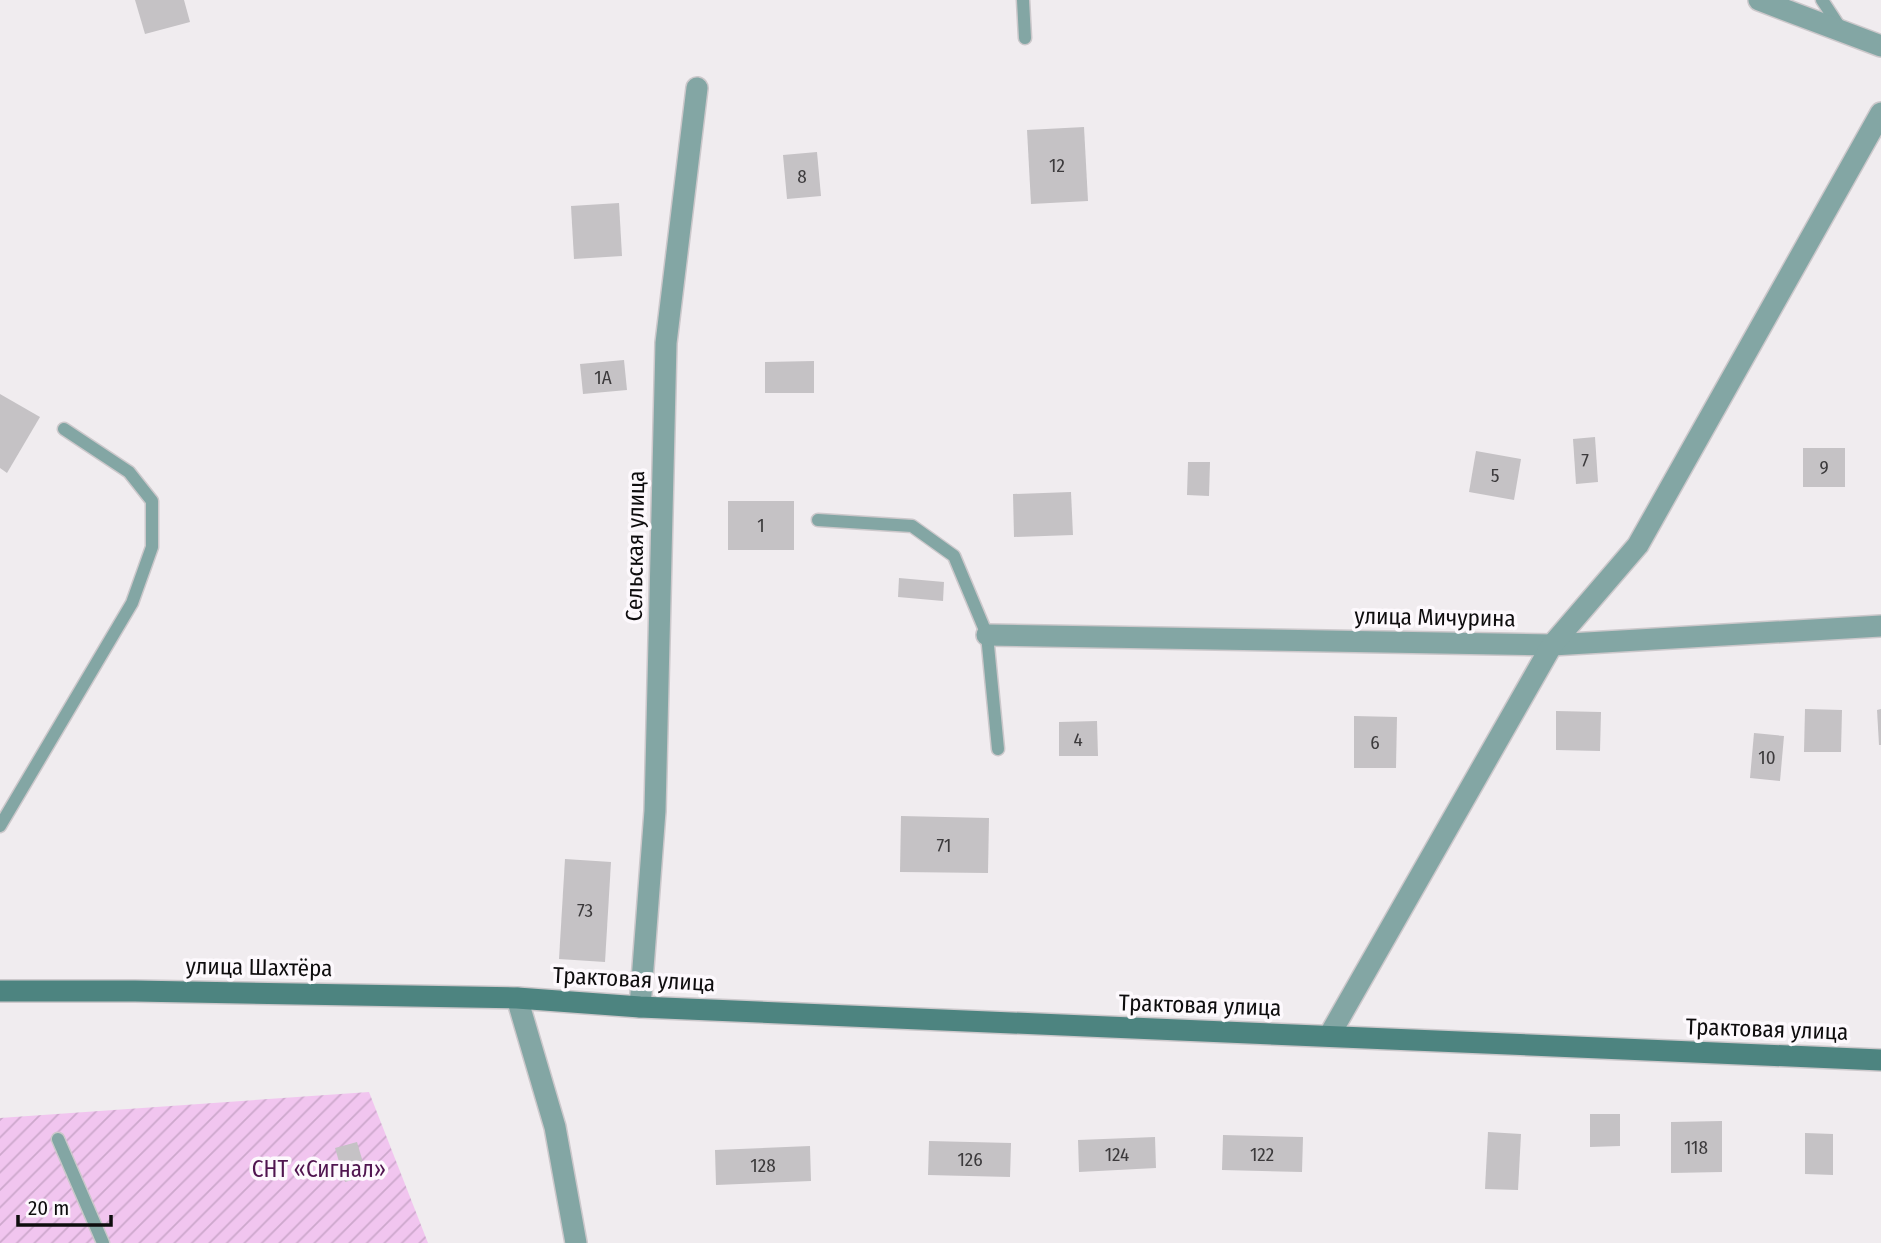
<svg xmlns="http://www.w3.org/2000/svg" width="1881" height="1243" viewBox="0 0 1881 1243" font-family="'Fira Sans Condensed',sans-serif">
	<defs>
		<pattern id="garden-furrows" width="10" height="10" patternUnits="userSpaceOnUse" patternTransform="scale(1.75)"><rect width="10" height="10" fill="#f1c5ef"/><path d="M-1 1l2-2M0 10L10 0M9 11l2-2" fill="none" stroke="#cda8cc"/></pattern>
	</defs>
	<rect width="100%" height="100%" fill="#f0ecef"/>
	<path fill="url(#garden-furrows)" d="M369,1092L428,1243H0V1118Z"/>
	<g fill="#c5c2c5">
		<path d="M135,0H184L190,22L145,34Z"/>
		<path d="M1084,127L1088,201L1031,204L1027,130Z"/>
		<path d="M817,152L821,196L787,199L783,155Z"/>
		<path d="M619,203L622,256L574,259L571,206Z"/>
		<path d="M624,360L627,390L583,394L580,364Z"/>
		<path d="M814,361V393H765V362Z"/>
		<path d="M0,394L40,417L7,473L0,468Z"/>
		<path d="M1595,437L1598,482L1576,484L1573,439Z"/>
		<rect x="1803" y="448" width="42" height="39"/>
		<path d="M1476,451L1521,459L1514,500L1469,492Z"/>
		<path d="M1188,462H1210L1209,496L1187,495Z"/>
		<path d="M1071,492L1073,535L1014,537L1013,494Z"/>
		<rect x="728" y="501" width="66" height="49"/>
		<path d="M899,578L944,582L943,601L898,597Z"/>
		<path d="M1805,709L1842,710L1841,752H1804Z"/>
		<path d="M1881,709V745H1879L1877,710Z"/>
		<path d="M1556,711L1601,712L1600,751L1556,750Z"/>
		<path d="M1354,716L1397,717L1396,768H1354Z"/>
		<path d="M1097,721L1098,756H1059V722Z"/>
		<path d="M1754,733L1784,736L1780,781L1750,778Z"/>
		<path d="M901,816L989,818L988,873L900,872Z"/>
		<path d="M565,859L611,862L605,962L559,959Z"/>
		<path d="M1590,1114H1620V1146L1590,1147Z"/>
		<path d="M1722,1121V1172L1671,1173V1122Z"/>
		<path d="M1488,1132L1521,1134L1518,1190L1485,1189Z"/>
		<path d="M1805,1133L1833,1134V1175L1805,1174Z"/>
		<path d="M1223,1135L1303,1137L1302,1172L1222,1170Z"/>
		<path d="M1155,1137L1156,1168L1079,1172L1078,1140Z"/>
		<path d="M929,1141L1011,1143L1010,1177L928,1175Z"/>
		<path d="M357,1142L367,1176L345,1182L335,1148Z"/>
		<path d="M810,1146L811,1181L716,1185L715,1150Z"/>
	</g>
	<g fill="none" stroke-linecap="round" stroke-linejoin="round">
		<defs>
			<g id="lane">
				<path d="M1023,0L1025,38"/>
				<path d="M1822,0L1841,29"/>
				<path d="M818,520L912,526L954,556L987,635L998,749"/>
				<path d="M0,826L132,603L152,547V501L129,472L64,429"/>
				<path d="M58,1139L103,1243"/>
			</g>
			<g id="street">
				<path d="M1759,0L1881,46"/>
				<path d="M987,635L1552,645L1881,626"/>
				<path d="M517,998L555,1127L576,1243"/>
				<path d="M640,1007L655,811L666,343L697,88"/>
				<path d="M1329,1036L1552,645L1638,545L1881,113"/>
			</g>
			<path id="secondary" d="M0,991H135L517,998L640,1007L1881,1060"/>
		</defs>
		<use href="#lane" stroke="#ccc8cb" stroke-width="15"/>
		<use href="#street" stroke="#ccc8cb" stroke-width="24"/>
		<use href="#secondary" stroke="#ccc8cb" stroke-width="24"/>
		<use href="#lane" stroke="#83a6a4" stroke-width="12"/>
		<use href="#street" stroke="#83a6a4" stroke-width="21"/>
		<use href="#secondary" stroke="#4d8480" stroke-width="21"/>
	</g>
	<g text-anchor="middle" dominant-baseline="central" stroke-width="7" stroke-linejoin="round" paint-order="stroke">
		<g font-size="19" fill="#3c3a3c">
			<text x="1057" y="165">12</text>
			<text x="802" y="176">8</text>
			<text x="603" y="377">1А</text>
			<text x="1585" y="460">7</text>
			<text x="1824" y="467">9</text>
			<text x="1495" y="475">5</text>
			<text x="761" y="525">1</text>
			<text x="1078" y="739">4</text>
			<text x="1375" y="742">6</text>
			<text x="1767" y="757">10</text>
			<text x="944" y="845">71</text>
			<text x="585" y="910">73</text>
			<text x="1696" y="1147">118</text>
			<text x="1117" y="1154">124</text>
			<text x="1262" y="1154">122</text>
			<text x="970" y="1159">126</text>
			<text x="763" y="1165">128</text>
		</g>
		<g font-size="23" fill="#0e0d0e" stroke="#fdf9fd">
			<text transform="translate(635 546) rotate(-89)">Сельская улица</text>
			<text transform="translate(1435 617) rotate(1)">улица Мичурина</text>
			<text transform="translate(259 967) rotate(1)">улица Шахтёра</text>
			<text transform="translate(634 979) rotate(3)">Трактовая улица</text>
			<text transform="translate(1200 1005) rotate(2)">Трактовая улица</text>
			<text transform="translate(1767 1029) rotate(2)">Трактовая улица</text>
		</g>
		<g font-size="23" fill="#50154f" stroke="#fdf9fd">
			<text x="319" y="1169">СНТ «Сигнал»</text>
		</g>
	</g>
	<path d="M18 1215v10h93v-10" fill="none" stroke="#0e0d0e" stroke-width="3.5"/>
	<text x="28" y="1215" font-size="21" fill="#0e0d0e" stroke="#fdf9fd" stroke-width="5" paint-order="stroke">20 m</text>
</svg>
